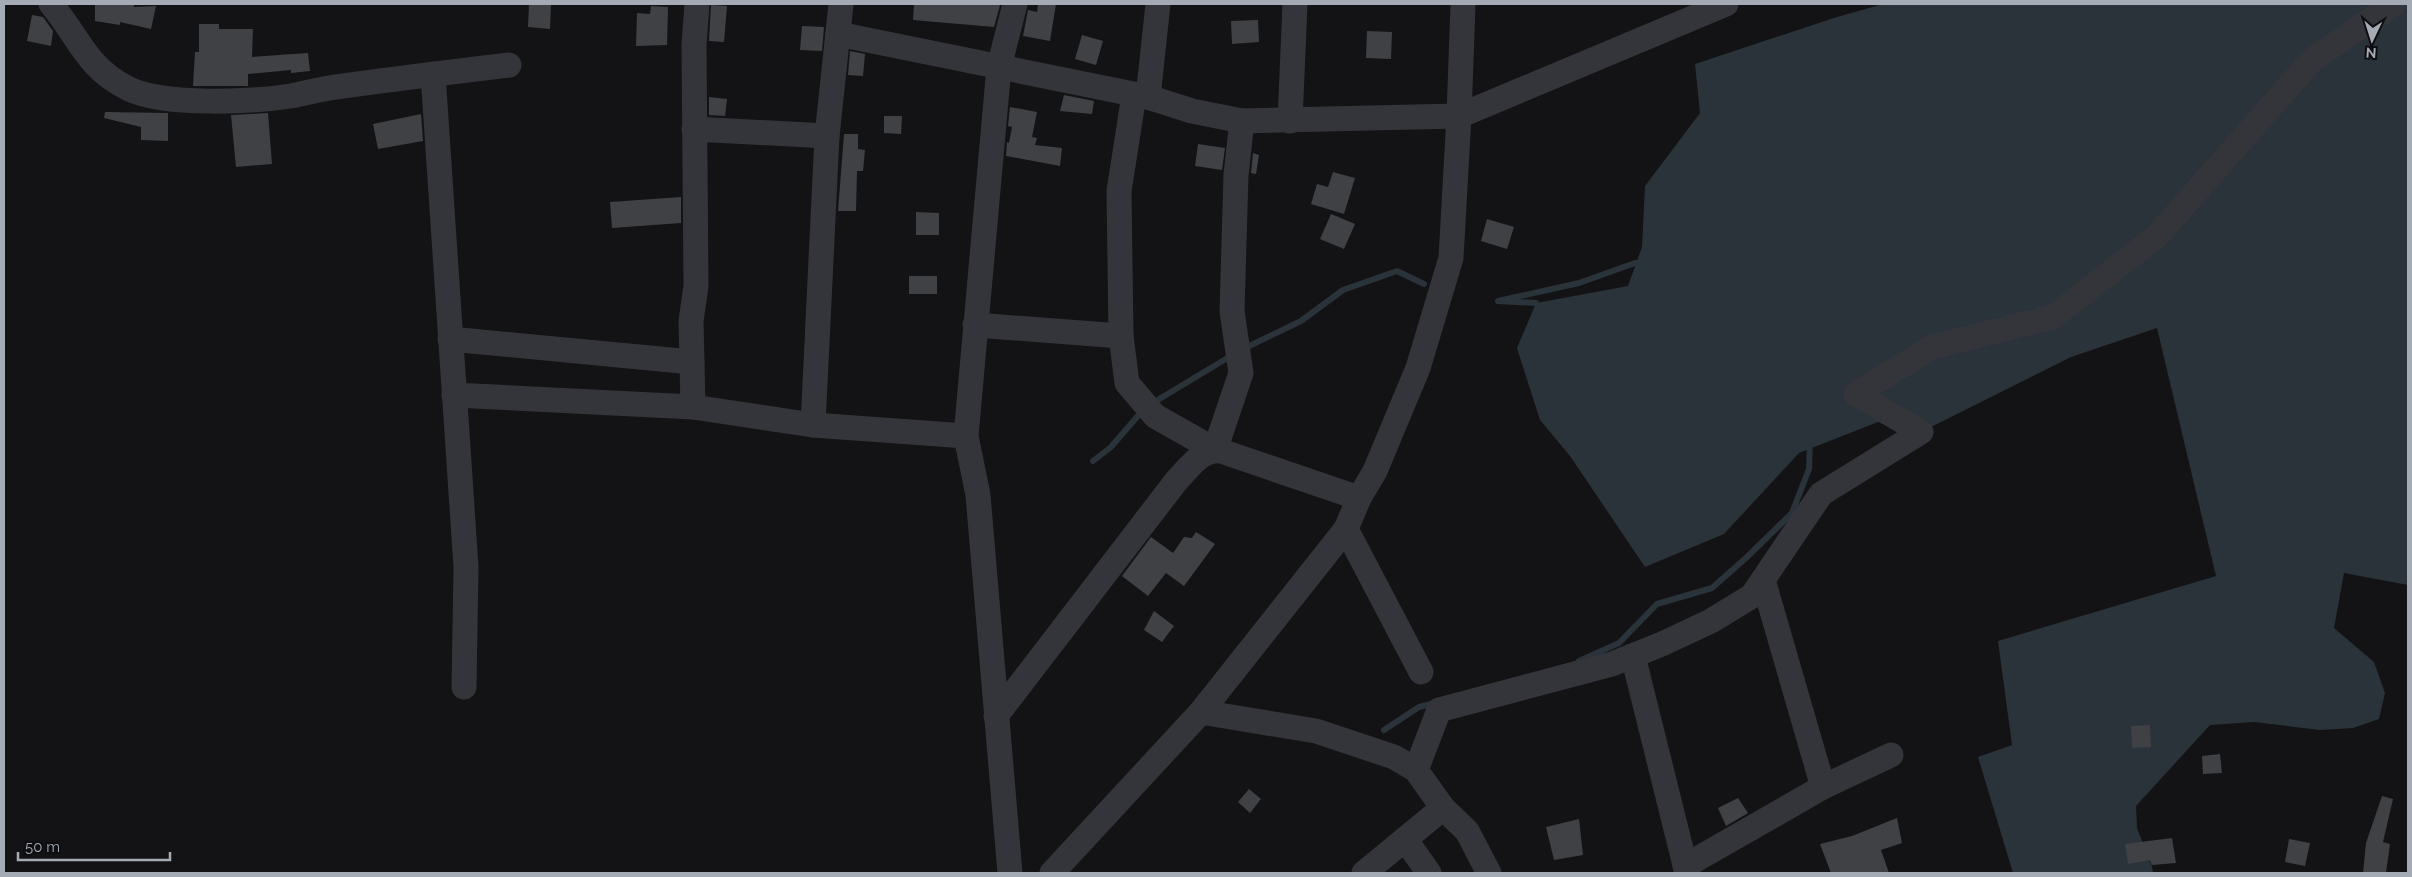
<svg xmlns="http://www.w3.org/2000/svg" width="2412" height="877" viewBox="0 0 2412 877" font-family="Raleway,sans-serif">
	<rect width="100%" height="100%" fill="#131315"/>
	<path fill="#293339" d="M1883,4H2408V585L2344,573L2334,628L2374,662L2385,693L2379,719L2353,728L2320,730L2254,722L2210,725L2136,806L2137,828L2152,866L2153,873H2013L1978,757L2012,745L1998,641L2216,576L2157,328L2071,357L1921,432L1878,422L1799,453L1724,534L1645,567L1570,456L1540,420L1517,348L1536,303L1628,286L1642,247L1645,186L1700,113L1695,64L1837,17Z"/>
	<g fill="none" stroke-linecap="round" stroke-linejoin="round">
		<g stroke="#293339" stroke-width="6">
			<path d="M1536,303L1498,301L1579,283L1635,263H1643"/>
			<path d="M1243,349L1301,321L1343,290L1397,271L1424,284"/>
			<path d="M1151,404L1234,354"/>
			<path d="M1093,461L1111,447L1143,410"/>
			<path d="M1579,661L1619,643L1657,604L1712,588L1747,557L1792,513L1809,469L1810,441"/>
			<path d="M1384,730L1419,707L1435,703"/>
		</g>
	</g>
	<g fill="#3f4145">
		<path d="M95,4H134V7L156,6L151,29L120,22V25L95,21Z"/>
		<path d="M529,4L551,5L550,29L528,27Z"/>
		<path d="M914,4H993L1000,5L994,27L913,20Z"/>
		<path d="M1038,4H1056L1050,41L1023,36L1028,10L1037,12Z"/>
		<path d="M711,5L727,6L724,42L709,41Z"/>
		<path d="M651,6L668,7L667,45L636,46L637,13L650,14Z"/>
		<path d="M32,15L43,17L53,31L51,46L27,41Z"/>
		<path d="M1258,20L1259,42L1232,44L1231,21Z"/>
		<path d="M199,24H219V29H253L252,57L308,53L310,71L291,73V70L248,74V86H193L195,52H199Z"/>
		<path d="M802,26L824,27L822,51L800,50Z"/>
		<path d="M1367,31L1392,32L1391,59L1366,58Z"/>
		<path d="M1082,35L1103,41L1096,65L1075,59Z"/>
		<path d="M850,51L865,54L863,76L848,75Z"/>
		<path d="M1064,95L1094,101L1092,114L1060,111Z"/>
		<path d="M709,97L727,99L725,116L709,115Z"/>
		<path d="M1010,107L1037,112L1032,137L1037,138L1035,145L1062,148L1060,166L1006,156L1007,142L1009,143L1012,127L1008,126Z"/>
		<path d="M105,112L168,113V141L141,140V127L104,118Z"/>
		<path d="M268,113L272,164L236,167L231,115Z"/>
		<path d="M421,114L423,141L378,149L373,124Z"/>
		<path d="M884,116H902L901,134L884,133Z"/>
		<path d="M844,134H858V149L865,150L863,171H857L856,211H838Z"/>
		<path d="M1198,144L1225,148L1222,170L1195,166Z"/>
		<path d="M1253,153L1259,155L1256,174L1251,173Z"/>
		<path d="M1333,172L1355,178L1344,214L1311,204L1317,184L1328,187Z"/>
		<path d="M681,197V223L612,228L610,202Z"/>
		<path d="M916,212L939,213V235H916Z"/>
		<path d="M1331,214L1355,224L1344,249L1320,239Z"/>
		<path d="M1487,219L1514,227L1507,249L1481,241Z"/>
		<rect x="909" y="276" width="28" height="18"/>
		<path d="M1196,532L1215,544L1184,586L1166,573L1148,596L1122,576L1151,537L1173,553L1184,537L1192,538Z"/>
		<path d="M1154,611L1174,626L1162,642L1144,630Z"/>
		<path d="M2150,725L2151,747L2132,748L2131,726Z"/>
		<path d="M2220,754L2222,773L2203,774L2202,756Z"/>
		<path d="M1249,789L1261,799L1250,813L1238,802Z"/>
		<path d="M2382,796L2393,799L2383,842L2390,844L2386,873H2363L2366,843Z"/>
		<path d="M1738,798L1748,813L1726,826L1718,808Z"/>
		<path d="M1897,818L1902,843L1881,850L1889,873H1831L1820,844L1852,836Z"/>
		<path d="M1579,819L1583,855L1554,860L1546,827Z"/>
		<path d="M2172,838L2176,863L2152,865L2150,860L2128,864L2125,844Z"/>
		<path d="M2289,839L2310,843L2305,866L2285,862Z"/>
	</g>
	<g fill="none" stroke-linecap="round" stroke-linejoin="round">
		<g stroke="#34353a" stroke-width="25">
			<path d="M51,4C79,37 86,68 129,89C165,106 251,102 291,96C306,93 321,89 336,87C393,79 451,72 509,65"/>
			<path d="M697,4L694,45L696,286L691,321L693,407L813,425L966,436"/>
			<path d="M838,34L1148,97L1192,111L1242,121L1459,116L1726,4"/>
			<path d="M433,74L466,567L464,687"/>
			<path d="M1134,95L1119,191L1121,336L1127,383L1155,416L1215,450L1241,373L1232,311L1236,175L1242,121"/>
			<path d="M1148,97L1158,4"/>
			<path d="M1290,121L1295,4"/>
			<path d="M694,129L827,136"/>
			<path d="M975,325L1121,336"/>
			<path d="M450,339L692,362"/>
			<path d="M454,395L693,407"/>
			<path d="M813,425L827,136L841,4"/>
			<path d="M1346,529L1421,672"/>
			<path d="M1763,580L1823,787"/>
			<path d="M1633,656L1687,873"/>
			<path d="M1201,712L1316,731L1394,757L1416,770L1443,808L1467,831L1489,873"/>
			<path d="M996,716L1177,480C1189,468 1202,448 1221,451L1359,498"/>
			<path d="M1416,770L1439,710L1612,664L1662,644L1711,621L1752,596L1821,494L1921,432L1856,394L1932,347L2053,317L2157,236L2312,60L2394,4"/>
			<path d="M1405,839L1429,873"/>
			<path d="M1685,866L1823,787L1891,755"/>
			<path d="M1010,873L978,495L966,436L999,67L1015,4"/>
			<path d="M1052,873L1201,712L1346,529L1359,498L1375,471L1418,368L1451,258L1459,116L1463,4"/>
			<path d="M1364,873L1443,808"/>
		</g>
	</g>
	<rect width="2412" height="877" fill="none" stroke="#a4abb5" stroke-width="10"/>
	<g transform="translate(2372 40) rotate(184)" stroke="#0e0e10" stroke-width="4" paint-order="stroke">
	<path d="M0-4L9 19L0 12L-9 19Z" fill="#a4abb5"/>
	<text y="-8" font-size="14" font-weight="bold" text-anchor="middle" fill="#a4abb5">N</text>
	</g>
	<path d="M18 852v8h152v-8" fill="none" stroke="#a4abb5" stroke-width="2.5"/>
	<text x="25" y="852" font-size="15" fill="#a4abb5" stroke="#0e0e10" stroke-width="4" paint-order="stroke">50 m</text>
</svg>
